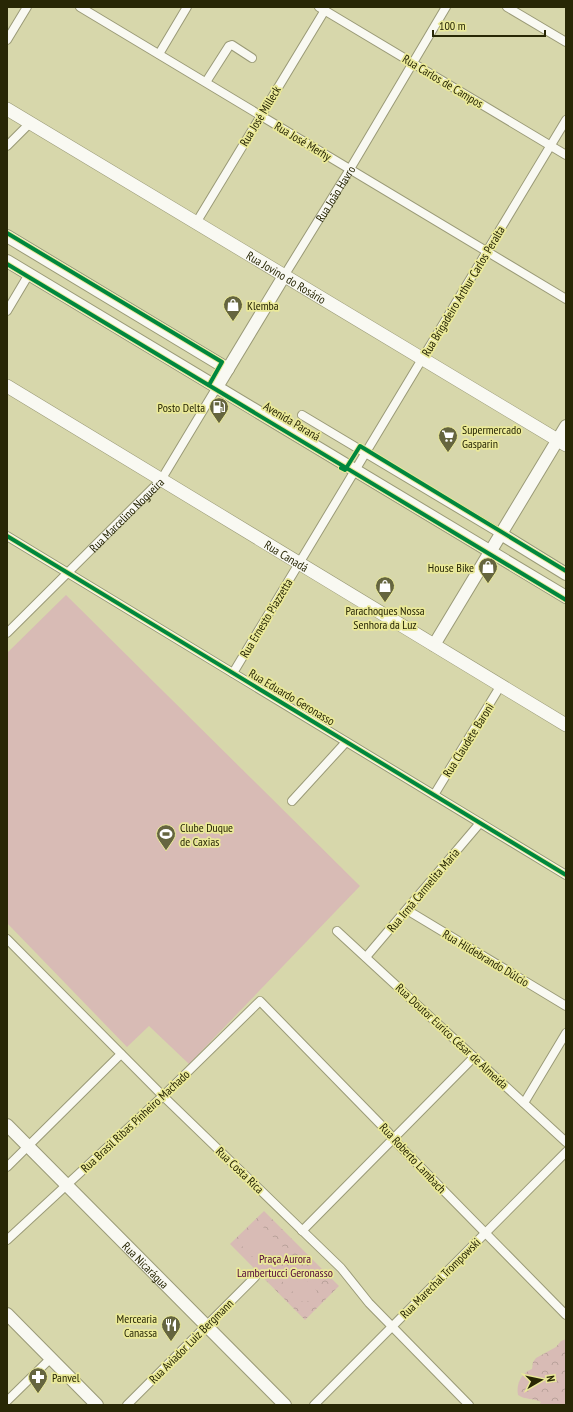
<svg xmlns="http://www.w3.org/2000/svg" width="573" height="1412" viewBox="0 0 573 1412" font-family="'PT Sans Narrow',sans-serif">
	<defs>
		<pattern id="forest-crowns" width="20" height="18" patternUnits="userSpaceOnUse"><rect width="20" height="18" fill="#d8bbb5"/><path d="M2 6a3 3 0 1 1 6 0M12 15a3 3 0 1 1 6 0" fill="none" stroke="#b9a19a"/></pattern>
	</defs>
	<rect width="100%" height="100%" fill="#d7d7ab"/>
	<g fill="url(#forest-crowns)">
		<path d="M264,1211L339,1286L305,1320L230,1244Z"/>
		<path d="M566,1339V1405H539L541,1402C534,1398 525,1400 518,1395C516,1384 521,1373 532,1369L533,1362L536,1358L556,1347L561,1341Z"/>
	</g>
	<g fill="#d8bbb5">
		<path d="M66,595L360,886L189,1064L149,1026L127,1047L7,923V653Z"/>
		<path d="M260,1224L288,1252L268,1272L240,1244Z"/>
		<path d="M294,1268L317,1291L305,1304L282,1281Z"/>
	</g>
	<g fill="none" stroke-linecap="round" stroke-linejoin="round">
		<defs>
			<g id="street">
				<path d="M80,7L566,299"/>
				<path d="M319,7L566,155"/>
				<path d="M507,7L566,42"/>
				<path d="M7,40L27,7"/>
				<path d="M159,54L187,7"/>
				<path d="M206,82L229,46L232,45L252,58"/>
				<path d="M7,146L30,123"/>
				<path d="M196,223L325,10"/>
				<path id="s1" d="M284,276L350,169L446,7"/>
				<path d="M7,311L29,274"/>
				<path d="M302,415L501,534"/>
				<path d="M7,536L566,875"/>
				<path id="s2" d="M7,633L161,480L217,387"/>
				<path d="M233,673L566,120"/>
				<path d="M434,795L501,685"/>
				<path d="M292,801L346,742"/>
				<path d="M407,910L566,1006"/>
				<path d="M337,931L566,1142"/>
				<path d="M7,939L163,1096L341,1268L369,1303L469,1405"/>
				<path d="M366,957L480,823"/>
				<path d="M524,1103L566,1033"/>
				<path d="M7,1167L121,1054"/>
				<path d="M302,1231L474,1057"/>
				<path d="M7,1240L163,1096L260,1001L388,1132L393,1139L566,1315"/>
				<path d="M7,1401L51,1358"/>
				<path d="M127,1405L255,1277"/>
				<path d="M314,1405L566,1152"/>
			</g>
			<g id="secondary">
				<path d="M7,236L228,369"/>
				<path d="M7,261L566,597"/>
				<path d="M217,387L284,276"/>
				<path d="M501,534L566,574"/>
				<path d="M434,645L566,426"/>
				<path id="s3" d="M7,1125L285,1405"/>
				<path d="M7,1314L97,1405"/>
			</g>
			<g id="primary">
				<path id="s4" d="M7,109L566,445"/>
				<path id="s5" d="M7,386L566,725"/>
			</g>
		</defs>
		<use href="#street" stroke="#9a9a77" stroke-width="10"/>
		<use href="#secondary" stroke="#9a9a77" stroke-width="14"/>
		<use href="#primary" stroke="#9a9a77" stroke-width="14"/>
		<use href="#street" stroke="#f9f9f2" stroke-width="8"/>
		<use href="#secondary" stroke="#f9f9f2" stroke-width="12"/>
		<use href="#primary" stroke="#f9f9f2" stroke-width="13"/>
		<defs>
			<g id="cycleway">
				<path d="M7,233L222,362L209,385"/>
				<path d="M7,264L566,600"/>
				<path d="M341,468L345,470L360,446L566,571"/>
				<path d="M7,536L566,875"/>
			</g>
		</defs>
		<use href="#cycleway" stroke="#eae998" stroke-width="6"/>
		<use href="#cycleway" stroke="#00873e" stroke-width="4"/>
	</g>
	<defs>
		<symbol id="shop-pin" viewBox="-11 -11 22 30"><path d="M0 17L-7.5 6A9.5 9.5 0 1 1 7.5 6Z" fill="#65653f" stroke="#eae998"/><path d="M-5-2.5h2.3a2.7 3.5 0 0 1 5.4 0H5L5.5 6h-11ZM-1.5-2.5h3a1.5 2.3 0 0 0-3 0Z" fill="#fff"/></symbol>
		<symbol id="fuel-pin" viewBox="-11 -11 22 30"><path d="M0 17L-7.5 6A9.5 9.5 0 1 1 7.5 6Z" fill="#65653f" stroke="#eae998"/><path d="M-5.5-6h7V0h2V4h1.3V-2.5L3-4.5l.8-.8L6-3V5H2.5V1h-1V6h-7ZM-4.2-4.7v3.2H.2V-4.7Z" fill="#fff"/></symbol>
		<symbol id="supermarket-pin" viewBox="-11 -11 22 30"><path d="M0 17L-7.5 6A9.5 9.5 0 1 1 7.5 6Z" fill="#65653f" stroke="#eae998"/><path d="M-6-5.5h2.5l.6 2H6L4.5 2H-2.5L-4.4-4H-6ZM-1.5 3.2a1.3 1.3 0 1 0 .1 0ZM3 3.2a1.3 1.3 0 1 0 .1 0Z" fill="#fff"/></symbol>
		<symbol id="stadium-pin" viewBox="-11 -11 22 30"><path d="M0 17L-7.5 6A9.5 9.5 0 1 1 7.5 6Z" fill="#65653f" stroke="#eae998"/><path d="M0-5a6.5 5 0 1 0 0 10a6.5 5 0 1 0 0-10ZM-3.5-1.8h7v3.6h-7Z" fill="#fff"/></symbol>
		<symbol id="restaurant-pin" viewBox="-11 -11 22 30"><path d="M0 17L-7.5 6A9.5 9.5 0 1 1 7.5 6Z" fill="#65653f" stroke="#eae998"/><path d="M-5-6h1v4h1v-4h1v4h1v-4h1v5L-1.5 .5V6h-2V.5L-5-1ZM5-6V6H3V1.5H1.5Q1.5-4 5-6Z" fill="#fff"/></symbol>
		<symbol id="pharmacy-pin" viewBox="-11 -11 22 30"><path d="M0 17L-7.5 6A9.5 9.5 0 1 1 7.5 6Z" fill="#65653f" stroke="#eae998"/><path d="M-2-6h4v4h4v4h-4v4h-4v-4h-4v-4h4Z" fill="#fff"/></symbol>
	</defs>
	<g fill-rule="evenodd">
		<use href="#shop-pin" x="222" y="294" width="22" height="30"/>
		<use href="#fuel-pin" x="208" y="396" width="22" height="30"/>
		<use href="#supermarket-pin" x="437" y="425" width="22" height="30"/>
		<use href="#shop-pin" x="477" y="556" width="22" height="30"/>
		<use href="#shop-pin" x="374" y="575" width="22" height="30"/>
		<use href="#stadium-pin" x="155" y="823" width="22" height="30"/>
		<use href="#restaurant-pin" x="160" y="1314" width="22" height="30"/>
		<use href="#pharmacy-pin" x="27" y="1366" width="22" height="30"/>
	</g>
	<g text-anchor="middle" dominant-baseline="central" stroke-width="3.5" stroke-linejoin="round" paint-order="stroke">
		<g font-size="12" fill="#282705" stroke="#eae998">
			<text transform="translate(443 81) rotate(31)">Rua Carlos de Campos</text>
			<text transform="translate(260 116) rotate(-59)">Rua José Milleck</text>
			<text transform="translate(303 141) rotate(31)">Rua José Merhy</text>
			<text stroke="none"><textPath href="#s1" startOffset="97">Rua João Havro</textPath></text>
			<text stroke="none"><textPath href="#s4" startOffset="326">Rua Jovino do Rosário</textPath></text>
			<text transform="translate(463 291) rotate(-59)">Rua Brigadeiro Arthur Carlos Peralta</text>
			<text transform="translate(292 421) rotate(31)">Avenida Paraná</text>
			<text stroke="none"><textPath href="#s2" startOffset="168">Rua Marcelino Nogueira</textPath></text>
			<text stroke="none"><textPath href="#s5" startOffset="327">Rua Canadá</textPath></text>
			<text transform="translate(266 618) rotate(-59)">Rua Ernesto Piazzetta</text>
			<text transform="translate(292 697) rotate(31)">Rua Eduardo Geronasso</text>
			<text transform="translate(468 740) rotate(-58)">Rua Claudete Baroni</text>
			<text transform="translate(423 890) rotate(-50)">Rua Irmã Carmelita Maria</text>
			<text transform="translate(486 958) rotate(31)">Rua Hildebrando Dúlcio</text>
			<text transform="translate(452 1036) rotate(43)">Rua Doutor Eurico César de Almeida</text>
			<text transform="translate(135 1121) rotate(-43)">Rua Brasil Ribas Pinheiro Machado</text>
			<text transform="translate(413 1158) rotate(47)">Rua Roberto Lambach</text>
			<text transform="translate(240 1170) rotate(44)">Rua Costa Rica</text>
			<text stroke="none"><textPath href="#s3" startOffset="197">Rua Nicarágua</textPath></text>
			<text transform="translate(440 1278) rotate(-45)">Rua Marechal Trompowski</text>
			<text transform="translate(191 1341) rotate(-45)">Rua Aviador Luiz Bergmann</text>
		</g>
		<g font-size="12" fill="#282705" stroke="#eae998" text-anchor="start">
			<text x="247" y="305">Klemba</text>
			<text x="205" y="407" text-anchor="end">Posto Delta</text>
			<text x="462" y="429">Supermercado<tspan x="462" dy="14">Gasparin</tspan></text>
			<text x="474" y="567" text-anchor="end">House Bike</text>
			<text x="385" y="610" text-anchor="middle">Parachoques Nossa<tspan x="385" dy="14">Senhora da Luz</tspan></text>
			<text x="180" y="827">Clube Duque<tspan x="180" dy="14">de Caxias</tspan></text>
			<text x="157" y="1318" text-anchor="end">Mercearia<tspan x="157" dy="14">Canassa</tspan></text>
			<text x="52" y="1377">Panvel</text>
		</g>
		<g font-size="12" fill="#520637" stroke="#eae998">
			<text x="285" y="1258">Praça Aurora<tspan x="285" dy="14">Lambertucci Geronasso</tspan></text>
		</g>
	</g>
	<rect width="573" height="1412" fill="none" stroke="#282705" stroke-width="16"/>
	<g transform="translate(541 1380) rotate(81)" stroke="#eae998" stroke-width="3" paint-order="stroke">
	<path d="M0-3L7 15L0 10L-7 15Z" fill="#282705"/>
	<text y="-6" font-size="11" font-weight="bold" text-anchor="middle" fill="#282705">N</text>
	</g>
	<path d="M433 30v6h112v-6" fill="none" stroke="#282705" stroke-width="2"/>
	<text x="439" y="30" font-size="12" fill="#282705" stroke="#eae998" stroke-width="3" paint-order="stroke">100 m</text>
</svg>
